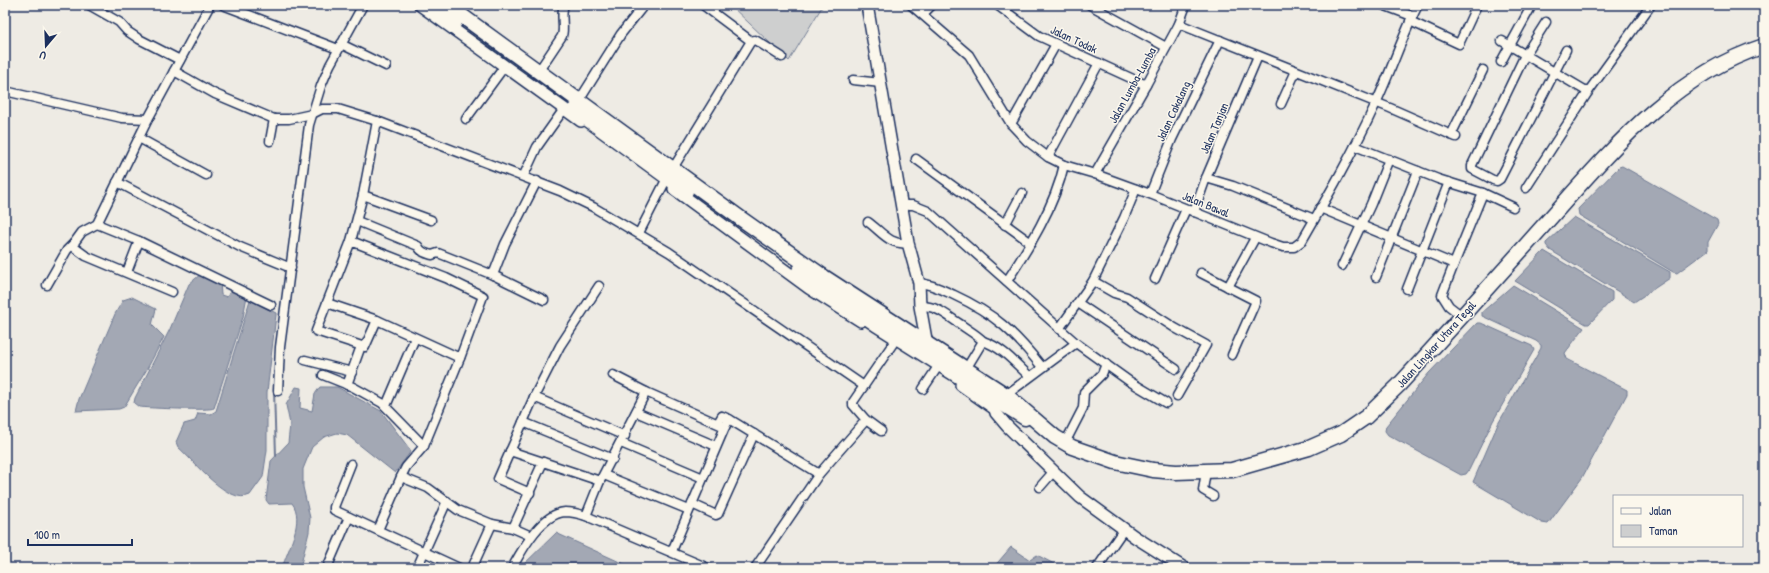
<svg xmlns="http://www.w3.org/2000/svg" width="1769" height="573" viewBox="0 0 1769 573" font-family="'Patrick Hand',sans-serif">
	<rect width="100%" height="100%" fill="#eeebe4"/>
	<filter id="ink" filterUnits="userSpaceOnUse"><feTurbulence type="fractalNoise" baseFrequency=".025" numOctaves="2"/><feDisplacementMap in="SourceGraphic" scale="8" xChannelSelector="R" yChannelSelector="G"/><feConvolveMatrix kernelMatrix="1 2 1 2 8 2 1 2 1" color-interpolation-filters="sRGB"/></filter>
	<g filter="url(#ink)">
		<path fill="#cecfcf" stroke="#747f96" d="M730,5H823L789,61Z"/>
		<g fill="#a3a8b4" stroke="#6d7892">
			<path d="M1622,166L1717,220L1718,224L1708,242V250L1677,273L1673,272L1579,215L1578,209L1619,167Z"/>
			<path d="M1574,217L1670,272V278L1634,302L1622,294L1550,250L1546,245V243Z"/>
			<path d="M1544,251L1612,292V300L1589,324H1586L1515,281Z"/>
			<path d="M201,274L220,282L221,295L227,297L232,288L247,296L243,317L214,408C210,411 149,408 139,407L134,403L135,398L170,329L189,284Z"/>
			<path d="M1513,285L1584,328L1565,353L1567,359L1627,390V394L1582,478L1548,524L1542,523L1473,482L1498,424L1541,348V345L1536,341L1482,316V312Z"/>
			<path d="M132,297L156,309L152,325L164,337L147,369L124,407L119,409L76,411L79,399L115,314L123,300Z"/>
			<path d="M250,300L276,313V315L267,392V450L263,477L250,495C228,506 193,460 178,447L176,442L184,424L195,421L198,413L211,414L216,411Z"/>
			<path d="M1477,323H1481L1532,346L1534,350L1493,421L1469,470L1466,474L1461,475L1388,435L1385,431L1386,426L1429,373Z"/>
			<path d="M296,387L301,388L300,408L312,411L315,394L320,387H337L381,411L411,451L395,473L347,435L337,433L324,437L312,447L303,469V487L310,518L309,532L300,568H282C288,549 305,520 292,503L269,504L266,500L271,461L288,443L290,424L286,405Z"/>
			<path d="M556,533L633,568H520Z"/>
			<path d="M1011,547L1030,560L1037,555L1054,564L1052,568H993Z"/>
		</g>
		<g fill="none" stroke-linecap="round" stroke-linejoin="round">
			<path stroke="#6d7892" stroke-width="2" d="M274,390L276,456"/>
			<defs>
				<g id="street">
					<path d="M89,5L119,22L127,31L139,39L180,60"/>
					<path d="M223,5L338,49"/>
					<path d="M911,5L969,55L1011,124L1027,141L1048,157L1064,165L1095,174L1150,194L1271,243L1283,247H1294L1302,241C1328,196 1354,151 1376,103C1391,71 1402,37 1418,5"/>
					<path d="M997,5L1039,36L1146,85"/>
					<path d="M1090,5L1166,47"/>
					<path d="M1383,5L1412,16"/>
					<path d="M923,14L932,5"/>
					<path d="M1410,21L1459,44L1477,5"/>
					<path d="M1546,22L1525,55L1472,165V169L1493,180L1497,181L1500,179L1566,50"/>
					<path d="M1179,24L1390,108L1456,137"/>
					<path d="M751,41L755,40L782,57"/>
					<path d="M1502,41L1588,92L1651,5"/>
					<path d="M341,44L386,66"/>
					<path d="M1501,62L1532,5"/>
					<path d="M542,66L562,36C565,26 560,15 564,5"/>
					<path d="M174,71L215,94L274,119H289L312,114L322,109H338L377,121L560,191L593,207L669,252L864,386"/>
					<path d="M853,80L881,83"/>
					<path d="M5,91L122,118L148,119L210,5"/>
					<path d="M582,96L621,34L644,5"/>
					<path d="M1281,104L1296,71"/>
					<path d="M148,119L97,224L82,232L74,243L75,248L86,256L172,292"/>
					<path d="M466,119L504,67"/>
					<path d="M1011,124L1056,44"/>
					<path d="M1451,135L1483,70"/>
					<path d="M139,138L206,175"/>
					<path d="M270,141L274,119"/>
					<path d="M1355,146L1438,179L1483,193L1513,207"/>
					<path d="M1048,157L1099,63"/>
					<path d="M916,159L1031,243"/>
					<path d="M675,165L751,41L703,5"/>
					<path d="M1095,174L1146,85L1179,24L1186,5"/>
					<path d="M524,175L537,147L564,109"/>
					<path d="M1206,178L1233,186L1314,219"/>
					<path d="M117,182L240,247L291,268"/>
					<path d="M1526,188L1588,92"/>
					<path d="M1150,194L1172,139L1220,40"/>
					<path d="M363,195L431,220"/>
					<path d="M902,205H913L928,211L1076,343L1129,381L1166,403"/>
					<path d="M1320,208L1454,264L1483,193"/>
					<path d="M1194,212L1206,178L1258,56"/>
					<path d="M357,221L418,246C421,252 425,253 432,255L438,253L493,275L544,300"/>
					<path d="M868,222C881,231 890,246 908,243"/>
					<path d="M97,224L139,241L271,305"/>
					<path d="M1005,225L1022,193"/>
					<path d="M639,233L665,182"/>
					<path d="M351,241L363,195L377,121"/>
					<path d="M1454,264L1442,295L1449,306L1462,316"/>
					<path d="M1342,266L1371,204L1389,159"/>
					<path d="M127,272L139,241"/>
					<path d="M1201,273L1256,301L1232,355"/>
					<path d="M493,275L505,244L537,181"/>
					<path d="M1376,277L1418,171"/>
					<path d="M1155,279L1186,209"/>
					<path d="M1007,281C1029,247 1055,206 1064,165"/>
					<path d="M1093,281L1114,293L1127,297L1175,328L1206,345L1177,396"/>
					<path d="M919,283C932,284 943,290 954,295C995,314 1014,332 1042,367"/>
					<path d="M47,285L67,250L74,243"/>
					<path d="M1228,287L1255,238"/>
					<path d="M1407,289L1449,182"/>
					<path d="M327,303L377,320L460,358"/>
					<path d="M1078,303L1176,369"/>
					<path d="M920,306C938,306 946,315 960,324C968,330 976,334 983,341L966,369"/>
					<path d="M377,320L365,347L316,331L351,241L446,278L483,296L460,358L424,446L406,467L401,477"/>
					<path d="M1059,329L1093,281L1124,218L1136,189"/>
					<path d="M983,341C1003,348 1014,362 1029,376"/>
					<path d="M305,360L352,372"/>
					<path d="M323,375L353,387L382,403L424,446"/>
					<path d="M613,375L646,392L725,427L672,551"/>
					<path d="M347,385L361,346"/>
					<path d="M923,389L937,368"/>
					<path d="M278,391L280,347L309,125L321,86L330,65L363,5"/>
					<path d="M1006,395L1076,343"/>
					<path d="M534,397L625,436"/>
					<path d="M386,406L415,338"/>
					<path d="M636,412L716,446"/>
					<path d="M866,420L881,431"/>
					<path d="M523,422L613,459"/>
					<path d="M718,423L722,416L729,419"/>
					<path d="M725,427L729,419L819,474"/>
					<path d="M621,443L703,478"/>
					<path d="M1065,443L1083,408L1084,392L1102,374L1106,364"/>
					<path d="M510,451L600,481"/>
					<path d="M351,464L334,507V510L459,568"/>
					<path d="M1206,471L1203,490L1213,496"/>
					<path d="M604,475L689,510"/>
					<path d="M1040,487L1054,471"/>
					<path d="M530,493L498,479L534,397L560,346L599,286"/>
					<path d="M692,504L716,515L718,514L754,434"/>
					<path d="M586,516L600,481L646,392"/>
					<path d="M513,528L543,462"/>
					<path d="M378,530L401,477L428,488L458,510L492,524L513,528L531,536"/>
					<path d="M327,568L349,517"/>
					<path d="M417,568L447,501"/>
					<path d="M472,568L492,524"/>
					<path d="M512,568C522,550 541,514 565,512C571,512 580,514 586,516L708,568"/>
					<path d="M755,568L819,474L866,420L853,405V402L894,342"/>
					<path d="M1097,568L1124,529"/>
				</g>
				<g id="secondary">
					<path d="M420,5L581,121"/>
					<path d="M867,5L908,243L919,283L920,306L927,345"/>
					<path d="M674,189L809,288L861,321"/>
					<path d="M961,385L995,409"/>
					<path d="M998,404L995,409L996,413L1007,426L1080,497L1135,537L1184,568"/>
				</g>
				<g id="highway">
					<path d="M431,5L455,22"/>
					<path d="M447,5L740,218L824,277L1006,395L1055,437L1072,447L1115,462L1153,470L1176,472L1232,470L1309,448L1341,434L1366,417L1399,385C1448,332 1496,279 1544,225C1608,154 1669,77 1764,46"/>
					<path d="M575,110L686,191"/>
					<path d="M799,271L876,324L1025,418"/>
				</g>
			</defs>
			<use href="#street" stroke="#1b2f5e" stroke-width="11"/>
			<use href="#secondary" stroke="#1b2f5e" stroke-width="14"/>
			<use href="#highway" stroke="#1b2f5e" stroke-width="17"/>
			<use href="#street" stroke="#fbf7ec" stroke-width="8"/>
			<use href="#secondary" stroke="#fbf7ec" stroke-width="11"/>
			<use href="#highway" stroke="#fbf7ec" stroke-width="14"/>
		</g>
	</g>
	<g text-anchor="middle" dominant-baseline="central" stroke-width="3" stroke-linejoin="round" paint-order="stroke">
		<g font-size="12" fill="#1b2f5e" stroke="#fbf7ec">
			<text transform="translate(1074 39) rotate(25)">Jalan Todak</text>
			<text transform="translate(1132 85) rotate(-61)">Jalan Lumba-Lumba</text>
			<text transform="translate(1173 111) rotate(-65)">Jalan Cakalang</text>
			<text transform="translate(1214 128) rotate(-67)">Jalan Tanjan</text>
			<text transform="translate(1206 204) rotate(22)">Jalan Bawal</text>
			<text transform="translate(1436 344) rotate(-48)">Jalan Lingkar Utara Tegal</text>
		</g>
	</g>
	<rect width="1769" height="573" fill="none" stroke="#fbf7ec" stroke-width="20"/>
	<rect x="10" y="10" width="1749" height="553" fill="none" stroke="#1b2f5e" stroke-width="1.5" filter="url(#ink)"/>
	<rect x="1613" y="495" width="130" height="52" fill="#fbf7ec" stroke="#a1a7b3"/>
	<rect x="1621" y="508" width="20" height="6" fill="#fbf7ec" stroke="#a1a7b3"/>
	<text x="1649" y="515" font-size="12" fill="#1b2f5e">Jalan</text>
	<rect x="1621" y="525" width="20" height="12" fill="#cecfcf" stroke="#a1a7b3"/>
	<text x="1649" y="535" font-size="12" fill="#1b2f5e">Taman</text>
	<g transform="translate(46 46) rotate(199)" stroke="#fbf7ec" stroke-width="3" paint-order="stroke">
	<path d="M0-3L7 15L0 10L-7 15Z" fill="#1b2f5e"/>
	<text y="-6" font-size="11" font-weight="bold" text-anchor="middle" fill="#1b2f5e">U</text>
	</g>
	<path d="M28 539v6h104v-6" fill="none" stroke="#1b2f5e" stroke-width="2"/>
	<text x="34" y="539" font-size="12" fill="#1b2f5e" stroke="#fbf7ec" stroke-width="3" paint-order="stroke">100 m</text>
</svg>
